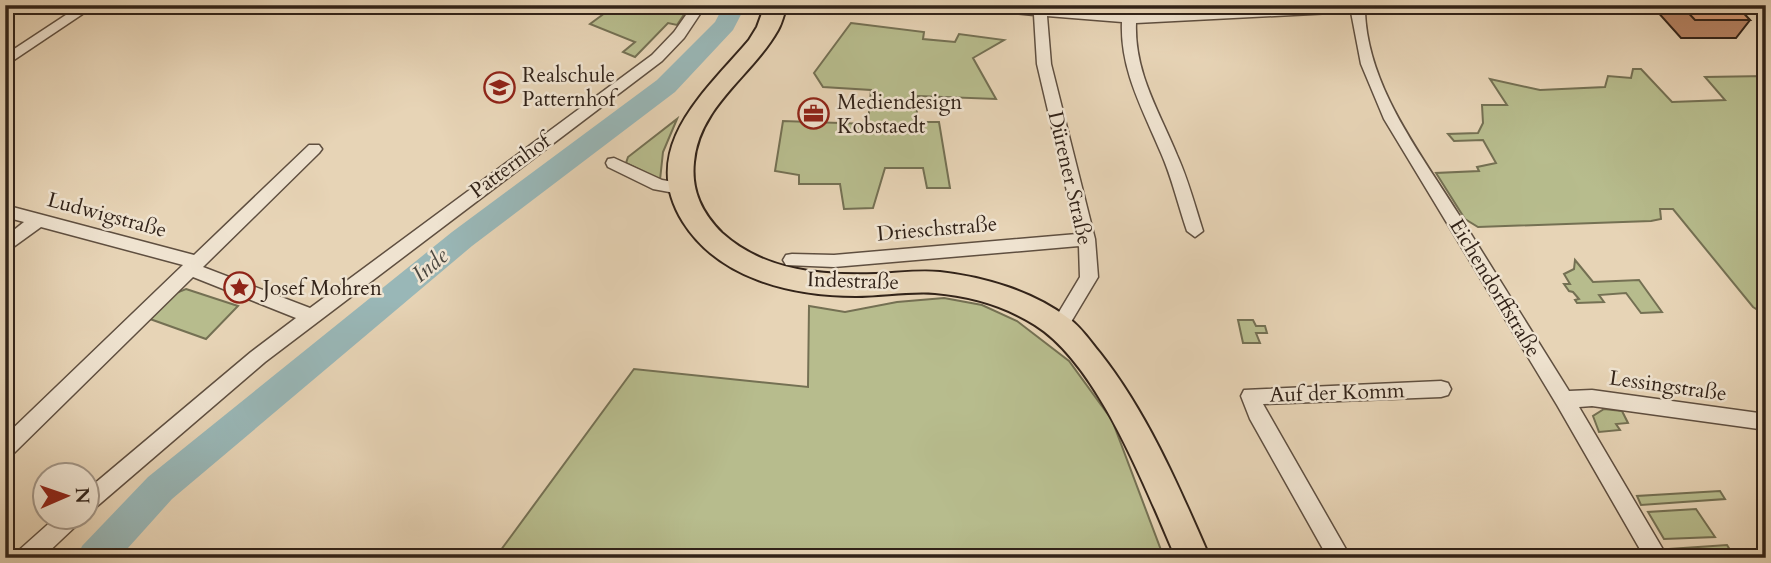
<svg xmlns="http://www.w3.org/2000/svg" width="1771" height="563" viewBox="0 0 1771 563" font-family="Cardo,serif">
	<rect width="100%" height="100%" fill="#e7d4b6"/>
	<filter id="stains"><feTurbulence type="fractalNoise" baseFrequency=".00286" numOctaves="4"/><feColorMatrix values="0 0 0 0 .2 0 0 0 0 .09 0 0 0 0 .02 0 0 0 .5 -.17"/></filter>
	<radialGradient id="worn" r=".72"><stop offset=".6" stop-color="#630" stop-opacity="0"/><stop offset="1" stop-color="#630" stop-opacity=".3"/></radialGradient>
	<g fill="#b7bc8d" stroke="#747053" stroke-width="2">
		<path d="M627,5H687L689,7L677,25L668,23L635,57L623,52L635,42L590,24L613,7L622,10Z"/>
		<path d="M851,23L924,32L923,39L955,42L959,34L1004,40L973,58L996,99L918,96L916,122H939L950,188H927L923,168H885L873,208L844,209L840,184H799V175L775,171L783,121L868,124L871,90L823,87L814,73Z"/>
		<path d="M1633,69H1641L1672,102L1725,100L1705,77L1766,76V201H1758L1766,210V315L1753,307L1673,209H1660L1661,219L1651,221L1478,227L1465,219L1436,173L1479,171L1477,167L1496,163L1483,140L1454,141L1448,134L1478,133L1483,123L1482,105H1507L1490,79L1540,90L1605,87L1608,76L1631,78Z"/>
		<path d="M677,119L663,152L660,180L626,163L628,157Z"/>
		<path d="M1575,260L1593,282L1639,280L1662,312L1641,313L1626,293L1599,295L1604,302L1577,303L1575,300L1579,299L1573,292L1569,291L1564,284H1570L1564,274L1574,269Z"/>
		<path d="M186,289L238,306L206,339L150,319L176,293Z"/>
		<path d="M944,298L982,305L1017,321L1069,361L1112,420L1164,558H495L634,369L808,387L809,306L845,312L897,302Z"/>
		<path d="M1238,320H1253L1256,326H1265L1267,333H1256L1260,343H1243Z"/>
		<path d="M1604,409L1622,411L1628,423L1616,424L1620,430L1599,432L1593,416Z"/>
		<path d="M1720,491L1725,499L1641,505L1637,496Z"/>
		<path d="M1696,509L1715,537L1664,539L1648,512Z"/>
		<path d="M1727,545L1735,558H1675L1670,549Z"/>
	</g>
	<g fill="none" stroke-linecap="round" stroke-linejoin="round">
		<path fill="#99b7b7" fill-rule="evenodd" d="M724,5H746L733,30L675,92L472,246L172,499L119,558H77L82,546L148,477L452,232L657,80L715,22Z"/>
		<defs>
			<g id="minor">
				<path d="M81,5H96L5,66V55Z"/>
				<path d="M693,5H706L684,38L662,61L265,362L95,508L88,510V489L251,352L296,318L193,277L12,455L5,458V436L183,265L41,227L5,253V237L24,222L5,217V205L194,255L309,145H319L322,149L319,153L203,267L310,308L652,55L674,32Z"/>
				<path d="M964,5H1047V8L1129,15L1331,5H1425L1419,9L1365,12C1368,88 1422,155 1461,218C1497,276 1533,333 1569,391L1592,390L1766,414V430L1592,406L1579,407L1668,558H1645L1557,405L1384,119L1361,64L1351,12L1136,23C1134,72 1159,111 1177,155C1188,179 1195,206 1203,231L1195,237L1187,231C1178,205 1172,178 1161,153C1143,110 1120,70 1122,22L1047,16L1051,64L1095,239L1098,277L1065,332L1059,334L1053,332L1050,327L1080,277L1079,246L834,267L786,265L783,260L786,255L792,254L834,255L1077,234L1037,64L1034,15L970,9Z"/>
				<path d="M614,158L662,180L686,184L688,188L680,194L653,189L608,167L606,163L608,159Z"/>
				<path d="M1441,381L1448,383L1451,389L1448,395L1441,397L1263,404L1351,558H1328L1250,419L1241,396L1244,390Z"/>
				<path d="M55,518H81L77,525L42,558H15L18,551Z"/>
			</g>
			<path id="primary" d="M765,5H787C784,14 782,23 778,30C752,76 699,106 694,162C691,191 702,213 722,233C764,271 822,276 876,274C898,273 919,270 940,272C984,277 1032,291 1068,318C1081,327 1090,341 1100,353C1148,414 1179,487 1210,558H1176C1146,490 1099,365 1035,325C1005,306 970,296 935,293C909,291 882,296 856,296C792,296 719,279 683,222C637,148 705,92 749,40L757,27Z"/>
		</defs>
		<use href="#minor" stroke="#5f4f40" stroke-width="3"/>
		<use href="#primary" stroke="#322319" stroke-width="4"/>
		<use href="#minor" fill="#efe3d0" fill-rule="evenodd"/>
		<use href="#primary" fill="#e7d4b6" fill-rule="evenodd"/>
	</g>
	<path fill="#b78465" stroke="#322319" stroke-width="2" d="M1658,5H1736L1750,20L1736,38H1681L1655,9Z"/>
	<path fill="#d59a76" stroke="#322319" stroke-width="2" d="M1681,5H1736L1750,20H1695Z"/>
	<defs>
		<symbol id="school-ring" viewBox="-11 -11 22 22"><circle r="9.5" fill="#efe3d0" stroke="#8f2418" stroke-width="1.5"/><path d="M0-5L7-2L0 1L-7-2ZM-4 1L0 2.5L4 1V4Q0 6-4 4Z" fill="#8f2418"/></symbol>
		<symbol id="office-ring" viewBox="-11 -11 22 22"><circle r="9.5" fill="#efe3d0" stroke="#8f2418" stroke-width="1.5"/><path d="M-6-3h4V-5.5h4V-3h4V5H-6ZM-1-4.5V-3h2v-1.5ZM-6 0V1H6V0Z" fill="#8f2418"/></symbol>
		<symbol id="sight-ring" viewBox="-11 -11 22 22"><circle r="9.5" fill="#efe3d0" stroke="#8f2418" stroke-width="1.5"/><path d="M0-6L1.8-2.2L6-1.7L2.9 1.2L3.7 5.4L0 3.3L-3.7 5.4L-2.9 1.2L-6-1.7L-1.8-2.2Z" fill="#8f2418"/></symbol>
	</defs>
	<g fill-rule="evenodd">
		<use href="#school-ring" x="482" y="70" width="35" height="35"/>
		<use href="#office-ring" x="796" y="96" width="35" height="35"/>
		<use href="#sight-ring" x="222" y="270" width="35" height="35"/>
	</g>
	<g text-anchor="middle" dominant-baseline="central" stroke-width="5" stroke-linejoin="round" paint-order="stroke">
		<g font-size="21" fill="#322319" stroke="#efe3d0" text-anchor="start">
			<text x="522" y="75">Realschule<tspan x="522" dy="24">Patternhof</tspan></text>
			<text x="837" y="102">Mediendesign<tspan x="837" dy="24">Kobstaedt</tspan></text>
			<text x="263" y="288">Josef Mohren</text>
		</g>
		<g font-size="21" fill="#322319" stroke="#efe3d0">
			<text transform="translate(510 166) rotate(-36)">Patternhof</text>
			<text transform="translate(1070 178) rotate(77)">Dürener Straße</text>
			<text transform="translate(107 215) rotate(15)">Ludwigstraße</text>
			<text transform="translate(937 229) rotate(-5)">Drieschstraße</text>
			<text transform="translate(853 281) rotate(2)">Indestraße</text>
			<text transform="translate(1495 288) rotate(59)">Eichendorffstraße</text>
			<text transform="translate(1668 386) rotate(8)">Lessingstraße</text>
			<text transform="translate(1337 393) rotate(-2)">Auf der Komm</text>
		</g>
		<g font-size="23" font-style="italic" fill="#4c4840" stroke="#efe3d0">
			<text transform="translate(430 265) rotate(-40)">Inde</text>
		</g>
	</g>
	<rect width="1771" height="563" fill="none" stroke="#e7d4b6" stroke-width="28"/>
	<rect x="7" y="7" width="1757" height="549" fill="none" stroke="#322319" stroke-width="3.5"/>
	<rect x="14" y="14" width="1743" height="535" fill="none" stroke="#322319" stroke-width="2"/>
	<g transform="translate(66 496) rotate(88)"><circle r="33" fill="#efe3d0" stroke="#a39687" stroke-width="2"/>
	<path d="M0-5L12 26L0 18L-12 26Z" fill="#8f2418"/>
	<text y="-10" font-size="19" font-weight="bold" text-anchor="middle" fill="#322319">N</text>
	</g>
	<rect width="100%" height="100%" filter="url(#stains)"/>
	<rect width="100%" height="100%" fill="url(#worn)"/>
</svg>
